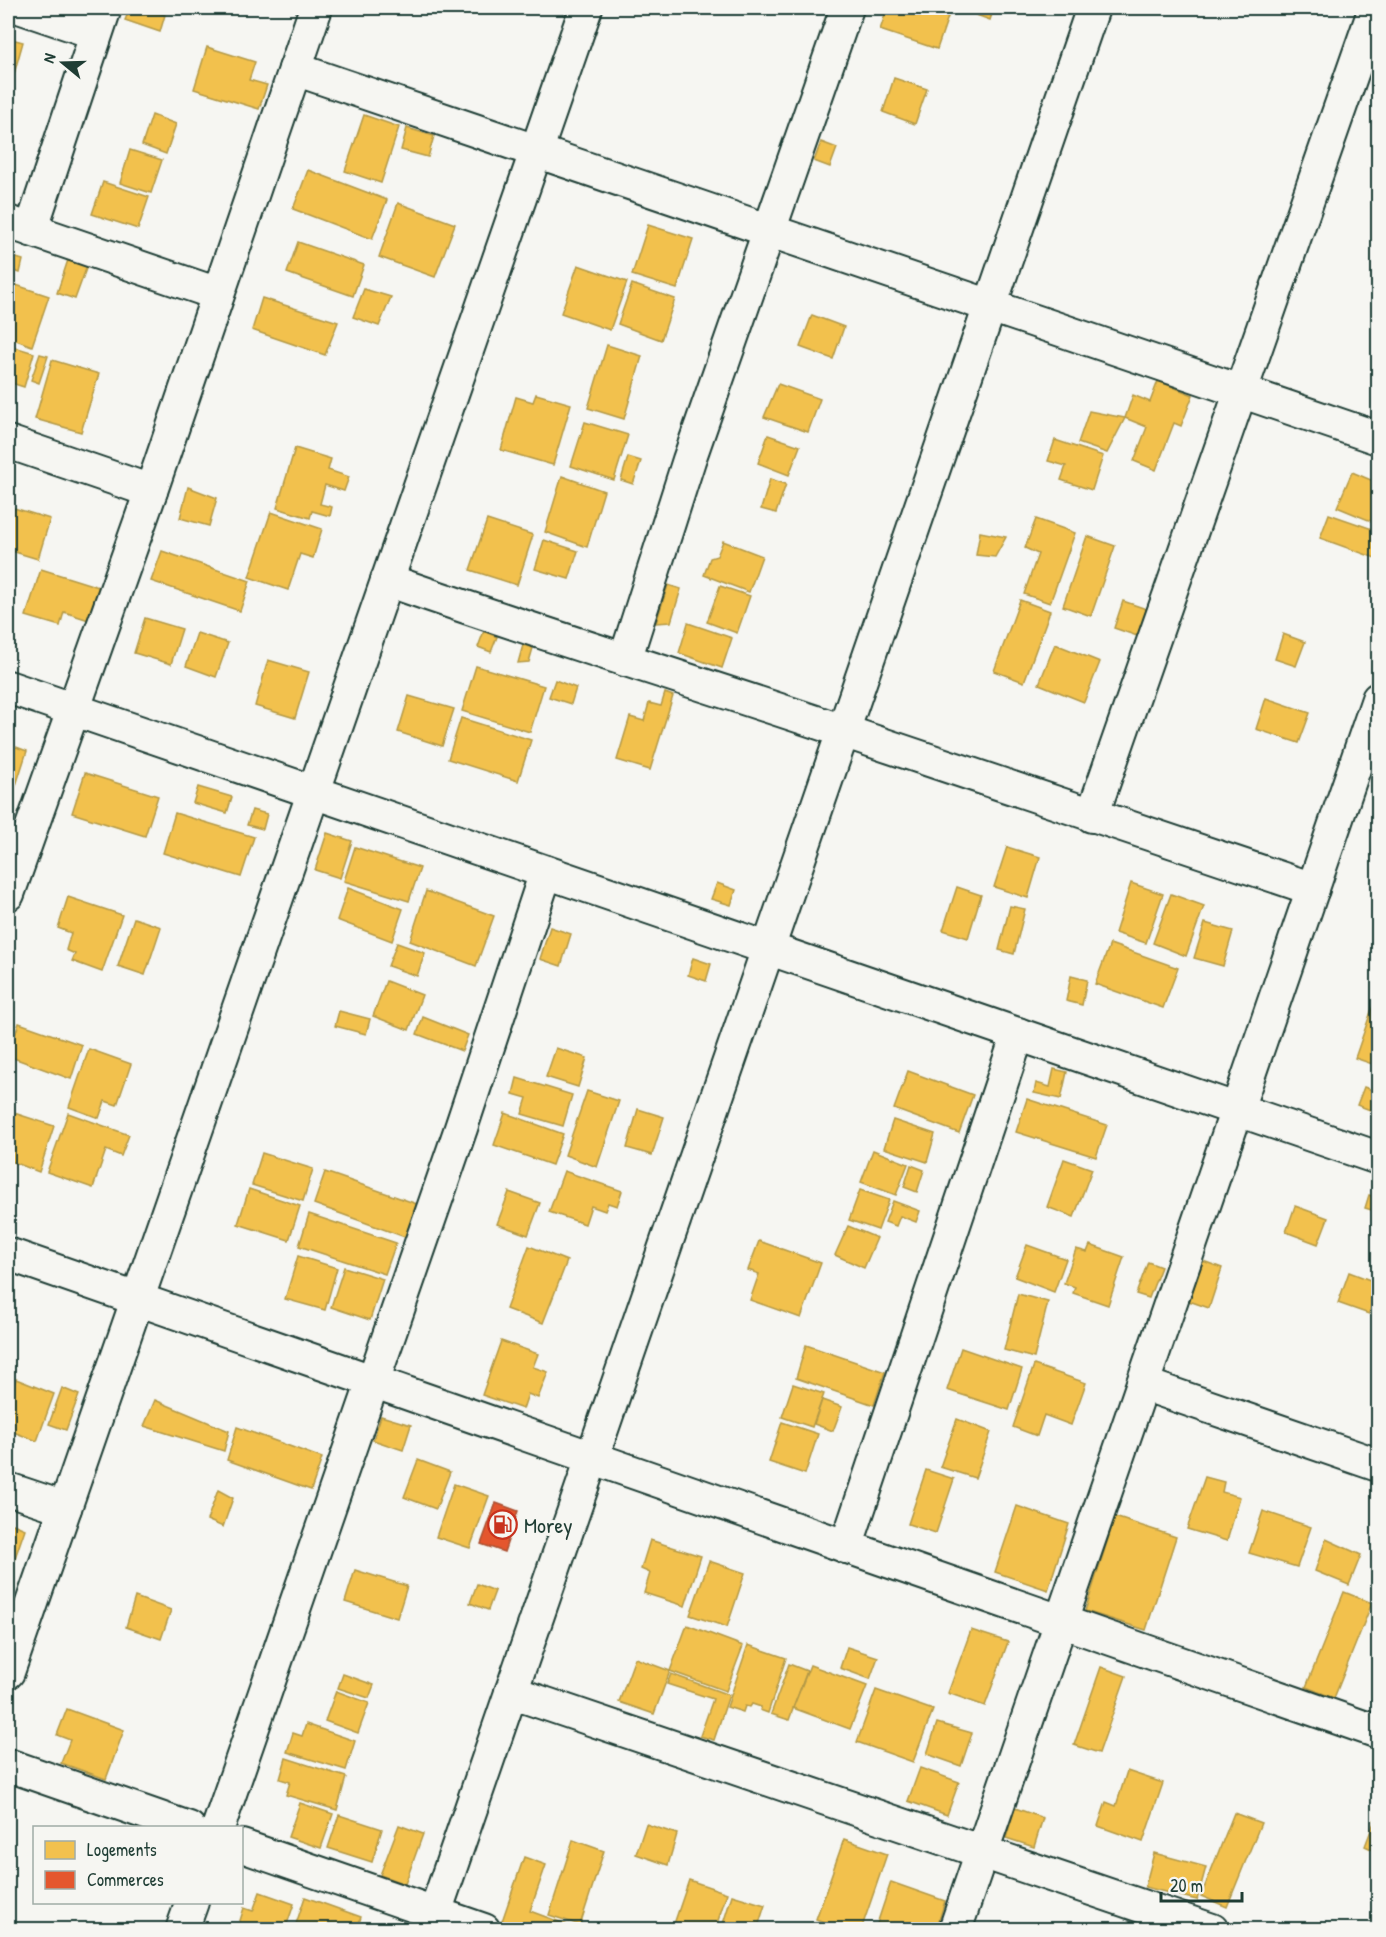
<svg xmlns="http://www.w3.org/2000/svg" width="1386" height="1937" viewBox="0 0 1386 1937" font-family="'Patrick Hand',sans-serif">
	<rect width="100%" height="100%" fill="#f6f6f2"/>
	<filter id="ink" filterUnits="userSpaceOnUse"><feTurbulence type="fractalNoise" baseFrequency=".0167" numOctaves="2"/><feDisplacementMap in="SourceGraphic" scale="12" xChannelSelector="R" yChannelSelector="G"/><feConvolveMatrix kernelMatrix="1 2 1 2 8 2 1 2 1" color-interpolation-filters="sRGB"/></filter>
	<g filter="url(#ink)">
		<g fill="#f2c14e" stroke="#b39946" stroke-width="1.5">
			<path d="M130,8H145L165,15L160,32L125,20Z"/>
			<path d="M960,8H1008L1006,11L994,8L990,20L960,9Z"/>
			<path d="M875,9V8H951L937,49L880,30L886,12Z"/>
			<path d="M8,38L23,42L8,95Z"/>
			<path d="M207,47L255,62L249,80L267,85L259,109L194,89Z"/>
			<path d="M894,78L927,89L915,124L883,112Z"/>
			<path d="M152,115L176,124L166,154L142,145Z"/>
			<path d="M364,115L399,127L381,183L345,171Z"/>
			<path d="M407,128L434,136L428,157L401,150Z"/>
			<path d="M821,142L837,148L830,167L814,161Z"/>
			<path d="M130,150L162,160L151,193L120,183Z"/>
			<path d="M308,170L387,200L372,239L293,209Z"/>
			<path d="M103,182L149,197L138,229L92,214Z"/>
			<path d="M398,203L455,224L435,277L379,257Z"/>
			<path d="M648,225L693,239L677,289L632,275Z"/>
			<path d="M298,242L364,265L353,296L287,273Z"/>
			<path d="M10,256L23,260L20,273L8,269Z"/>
			<path d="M68,260L87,266L75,299L57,293Z"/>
			<path d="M578,265L627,282L610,330L561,313Z"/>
			<path d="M13,284L49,296L32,346L8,337V302Z"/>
			<path d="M632,284L675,299L661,340L618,324Z"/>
			<path d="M364,289L391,297L379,326L353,317Z"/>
			<path d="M262,298L338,322L325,355L252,330Z"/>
			<path d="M812,315L844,327L833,359L800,347Z"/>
			<path d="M8,345L34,353L24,387L8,382Z"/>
			<path d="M607,345L642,356L624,419L588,408Z"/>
			<path d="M40,354L48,356L39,383L31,380Z"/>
			<path d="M52,360L99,374L81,432L35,419Z"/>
			<path d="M1158,381L1193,395L1181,426L1174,423L1156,470L1134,461L1147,427L1125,418L1133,395L1150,402Z"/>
			<path d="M778,384L820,399L808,432L764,417Z"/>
			<path d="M536,394L571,404L553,465L501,450L516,397L533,402Z"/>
			<path d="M1089,411L1125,418L1107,453L1078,443Z"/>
			<path d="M585,422L628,435L614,480L571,466Z"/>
			<path d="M768,435L800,446L789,475L758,463Z"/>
			<path d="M1055,440L1103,456L1092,490L1061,480L1066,466L1048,461Z"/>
			<path d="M295,448L331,459L328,470L349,477L344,491L325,485L320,504L332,507L330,516L312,511L310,518L277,508Z"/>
			<path d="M628,457L641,461L633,484L621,480Z"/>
			<path d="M1352,472L1378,483V524L1337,507Z"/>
			<path d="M562,476L604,491L587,547L545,532Z"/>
			<path d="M770,479L786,484L776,513L761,509Z"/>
			<path d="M188,487L217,498L209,526L180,518Z"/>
			<path d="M14,508L50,519L38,559L8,550V529Z"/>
			<path d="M271,512L322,529L313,558L300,554L288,590L249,577Z"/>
			<path d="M1329,514L1378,531V559L1320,538Z"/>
			<path d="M1036,519L1075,533L1050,603L1024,594L1038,554L1025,548Z"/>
			<path d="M487,520L533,535L517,585L470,570Z"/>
			<path d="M980,532L1006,537L995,557L976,555Z"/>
			<path d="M1087,536L1115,546L1091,616L1063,606Z"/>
			<path d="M544,540L578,551L569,579L535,569Z"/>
			<path d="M723,541L762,556L749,592L704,575L710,558L717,556Z"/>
			<path d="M162,551L250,581L240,611L151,581Z"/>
			<path d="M41,569L105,589L95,622L64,612L60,626L26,616Z"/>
			<path d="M668,585L681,589L671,622L656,623Z"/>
			<path d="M720,586L750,596L737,633L707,622Z"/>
			<path d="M1020,600L1050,611L1024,682L994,671Z"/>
			<path d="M1123,601L1155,612L1146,639L1114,628Z"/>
			<path d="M145,618L182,629L171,664L134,653Z"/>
			<path d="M688,623L732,638L722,668L679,653Z"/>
			<path d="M484,631L497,637L491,652L478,647Z"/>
			<path d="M197,633L228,643L216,677L186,666Z"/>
			<path d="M1283,634L1305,642L1296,666L1275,659Z"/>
			<path d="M1055,644L1100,662L1084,702L1039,684Z"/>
			<path d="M523,645L533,648L529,662L518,663Z"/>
			<path d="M268,660L309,672L295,718L255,706Z"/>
			<path d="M476,666L544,686L530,732L462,711Z"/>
			<path d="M555,680L576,688L571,704L549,697Z"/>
			<path d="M665,693L673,696L650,770L617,760L630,717L644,721L649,703L661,706Z"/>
			<path d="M409,696L454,709L442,746L398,732Z"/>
			<path d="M1266,698L1310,713L1299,743L1256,729Z"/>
			<path d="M461,718L531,740L518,781L448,759Z"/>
			<path d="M8,744L27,751L10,804H8Z"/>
			<path d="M85,773L158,796L145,836L72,813Z"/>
			<path d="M198,787L232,797L227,813L193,803Z"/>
			<path d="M252,810L267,814L263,829L247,825Z"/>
			<path d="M175,813L254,837L241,877L163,853Z"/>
			<path d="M327,833L352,841L340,878L315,870Z"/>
			<path d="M355,847L420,868L409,901L344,881Z"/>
			<path d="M1007,847L1040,857L1028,898L994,887Z"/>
			<path d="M717,883L736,890L731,905L711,899Z"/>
			<path d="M1131,883L1163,894L1146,943L1115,933Z"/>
			<path d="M957,887L981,895L968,938L943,930Z"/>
			<path d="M348,888L403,909L392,941L337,920Z"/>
			<path d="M426,891L494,916L476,966L410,941Z"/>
			<path d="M1171,894L1204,906L1186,956L1153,943Z"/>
			<path d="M68,897L122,915L102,972L72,961L75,954L66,950L71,933L58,928Z"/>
			<path d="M1010,906L1025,909L1014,954L999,950Z"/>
			<path d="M134,918L161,927L145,975L118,966Z"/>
			<path d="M1205,923L1233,931L1223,966L1194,958Z"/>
			<path d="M550,927L571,934L561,966L540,959Z"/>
			<path d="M397,943L425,953L417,976L388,966Z"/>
			<path d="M1110,944L1178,968L1163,1008L1095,984Z"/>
			<path d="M693,958L711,964L706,981L688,975Z"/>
			<path d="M1071,976L1087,980L1082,1005L1066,1001Z"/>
			<path d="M386,981L422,995L409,1030L373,1016Z"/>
			<path d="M1374,1003L1378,1005V1066L1355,1058Z"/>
			<path d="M339,1011L370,1019L366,1034L335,1026Z"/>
			<path d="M423,1017L468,1035L462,1051L417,1034Z"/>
			<path d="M19,1023L82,1045L71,1079L8,1056Z"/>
			<path d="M556,1048L587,1058L578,1087L546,1077Z"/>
			<path d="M89,1049L131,1064L117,1105L105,1101L99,1118L69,1107Z"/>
			<path d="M1054,1069L1067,1072L1061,1099L1034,1093L1036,1083L1050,1087Z"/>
			<path d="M908,1071L973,1095L959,1133L894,1109Z"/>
			<path d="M517,1078L572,1095L563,1126L522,1114L527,1098L513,1094Z"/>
			<path d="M1364,1087L1378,1092V1113L1357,1105Z"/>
			<path d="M587,1091L619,1101L597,1167L565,1155Z"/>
			<path d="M1027,1099L1107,1125L1096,1157L1016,1132Z"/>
			<path d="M638,1109L664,1117L652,1155L627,1148Z"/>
			<path d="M8,1111L54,1126L39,1172L8,1160Z"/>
			<path d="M68,1113L129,1135L121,1156L106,1150L93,1188L47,1172Z"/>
			<path d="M505,1113L563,1134L552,1165L494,1145Z"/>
			<path d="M893,1120L935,1134L927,1162L884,1148Z"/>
			<path d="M873,1150L908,1164L896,1195L861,1182Z"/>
			<path d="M262,1153L313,1169L303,1201L252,1185Z"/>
			<path d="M1064,1159L1092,1169L1074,1217L1047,1207Z"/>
			<path d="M911,1165L924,1170L917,1192L904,1187Z"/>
			<path d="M564,1171L622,1191L617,1206L608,1203L605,1211L591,1206L585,1224L549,1212Z"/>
			<path d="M325,1172L417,1204L405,1237L314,1204Z"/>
			<path d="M249,1189L300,1206L289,1240L238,1224Z"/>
			<path d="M860,1190L889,1200L878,1230L849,1220Z"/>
			<path d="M509,1192L540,1203L528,1235L497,1224Z"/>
			<path d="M1369,1195L1378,1198V1212L1365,1208Z"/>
			<path d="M893,1201L920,1211L916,1222L900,1216L896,1226L885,1222Z"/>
			<path d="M1295,1206L1328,1218L1318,1244L1286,1232Z"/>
			<path d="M309,1214L396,1243L385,1274L299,1246Z"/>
			<path d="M848,1226L877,1238L864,1268L835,1255Z"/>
			<path d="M759,1241L821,1263L801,1318L750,1300L759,1274L748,1270Z"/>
			<path d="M1027,1245L1066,1259L1054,1292L1015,1277Z"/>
			<path d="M1090,1245L1124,1257L1108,1305L1073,1293L1075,1287L1064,1283L1076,1249L1087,1252Z"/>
			<path d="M529,1246L567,1261L543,1323L506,1309Z"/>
			<path d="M298,1256L337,1268L325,1310L285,1299Z"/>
			<path d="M1203,1261L1222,1268L1209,1308L1189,1301Z"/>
			<path d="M1148,1262L1161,1267L1149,1298L1136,1294Z"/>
			<path d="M344,1267L383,1279L370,1320L331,1307Z"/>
			<path d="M1349,1272L1378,1283L1369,1314L1338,1303Z"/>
			<path d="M1018,1294L1048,1302L1034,1358L1004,1350Z"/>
			<path d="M501,1341L538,1354L533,1367L548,1372L538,1398L528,1394L523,1409L482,1395Z"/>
			<path d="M806,1345L885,1372L874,1405L796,1378Z"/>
			<path d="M961,1348L1022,1369L1009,1410L947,1390Z"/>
			<path d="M1034,1365L1086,1383L1071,1425L1044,1415L1037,1436L1013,1427Z"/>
			<path d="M16,1379L54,1394L37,1441L8,1430V1401Z"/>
			<path d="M793,1384L824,1394L812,1427L782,1417Z"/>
			<path d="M62,1388L79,1395L66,1430L49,1424Z"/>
			<path d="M155,1400L229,1431L224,1451L144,1426Z"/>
			<path d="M822,1400L842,1407L833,1431L814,1424Z"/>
			<path d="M381,1416L411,1425L403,1450L373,1440Z"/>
			<path d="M957,1419L991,1432L975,1478L940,1467Z"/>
			<path d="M782,1422L818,1434L805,1474L769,1462Z"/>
			<path d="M237,1427L322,1458L311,1490L227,1460Z"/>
			<path d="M418,1460L450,1472L436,1509L404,1497Z"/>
			<path d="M926,1470L954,1479L936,1533L908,1524Z"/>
			<path d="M1205,1477L1224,1482L1222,1492L1240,1497L1227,1541L1187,1529Z"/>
			<path d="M454,1484L489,1496L470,1548L436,1537Z"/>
			<path d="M218,1490L233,1498L223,1527L207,1520Z"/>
			<path d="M1017,1506L1069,1524L1048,1590L995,1572Z"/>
			<path d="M1263,1511L1311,1527L1297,1567L1249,1553Z"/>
			<path d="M1115,1517L1176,1537L1146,1630L1085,1611Z"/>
			<path d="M8,1522L25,1529L8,1578Z"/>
			<path d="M1326,1539L1361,1555L1349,1585L1315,1571Z"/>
			<path d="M650,1540L701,1556L685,1606L644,1593L650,1573L641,1569Z"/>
			<path d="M709,1561L745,1573L727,1627L690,1615Z"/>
			<path d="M355,1570L407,1586L397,1618L345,1602Z"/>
			<path d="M477,1584L495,1591L488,1610L470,1603Z"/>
			<path d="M1344,1592L1372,1603L1334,1698L1306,1687Z"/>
			<path d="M135,1597L171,1610L161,1639L126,1627Z"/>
			<path d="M687,1625L743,1646L726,1691L670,1671Z"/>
			<path d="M971,1630L1008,1642L985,1706L948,1693Z"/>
			<path d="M748,1645L786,1658L768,1713L760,1710L761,1707L752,1704L750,1707L745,1706L743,1712L727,1707Z"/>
			<path d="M847,1647L878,1657L870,1679L840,1668Z"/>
			<path d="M635,1658L670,1671L654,1714L619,1702Z"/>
			<path d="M789,1664L807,1671L789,1720L771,1714Z"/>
			<path d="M810,1665L867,1686L850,1729L793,1708Z"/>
			<path d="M1101,1667L1126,1676L1099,1753L1074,1745Z"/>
			<path d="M343,1674L374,1685L369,1698L338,1688Z"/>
			<path d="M671,1674L729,1695L714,1740L700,1736L713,1699L667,1684Z"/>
			<path d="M876,1690L933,1710L913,1762L857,1742Z"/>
			<path d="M336,1691L369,1703L358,1733L325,1721Z"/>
			<path d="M67,1709L124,1730L106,1779L61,1763L70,1740L57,1735Z"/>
			<path d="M937,1723L972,1733L961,1766L927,1754Z"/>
			<path d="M306,1724L355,1741L346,1770L287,1752L293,1733L302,1736Z"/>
			<path d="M286,1758L346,1777L337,1810L286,1795L290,1782L280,1779Z"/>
			<path d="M920,1768L959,1782L947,1815L908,1801Z"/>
			<path d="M1127,1771L1163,1783L1143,1842L1098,1826L1106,1802L1116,1806Z"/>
			<path d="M300,1803L333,1814L321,1848L288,1837Z"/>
			<path d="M1015,1808L1043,1818L1034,1847L1006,1838Z"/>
			<path d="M1378,1812V1852L1365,1846Z"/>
			<path d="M1234,1813L1261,1823L1227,1907L1201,1896Z"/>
			<path d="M339,1815L382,1829L372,1862L328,1848Z"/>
			<path d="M646,1824L677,1834L668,1865L636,1854Z"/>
			<path d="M399,1825L423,1834L405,1884L380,1875Z"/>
			<path d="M844,1839L887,1854L861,1930H845L816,1919Z"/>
			<path d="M573,1840L604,1851L580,1925L549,1915Z"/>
			<path d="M1154,1853L1206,1867L1197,1900L1145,1887Z"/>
			<path d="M524,1857L546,1865L530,1911L581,1930H507L500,1927Z"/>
			<path d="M689,1880L727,1893L715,1930H672Z"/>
			<path d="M891,1882L945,1901L936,1930H875Z"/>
			<path d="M260,1892L294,1904L285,1930H237L244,1908L253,1911Z"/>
			<path d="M732,1895L765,1905L757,1930H721Z"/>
			<path d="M305,1897L361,1917L357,1930H294Z"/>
		</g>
		<path fill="#e4572e" stroke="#a94f30" stroke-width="1.5" d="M496,1503L518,1511L504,1552L481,1544Z"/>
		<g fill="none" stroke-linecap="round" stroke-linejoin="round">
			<defs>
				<g id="minor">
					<path d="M22,8L96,33"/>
					<path d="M295,69L1378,438"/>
					<path d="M8,222L218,294"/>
					<path d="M31,230L105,8"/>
					<path d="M8,442L151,491"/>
					<path d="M387,580C538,633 691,680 843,731C1000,783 1156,837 1313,889"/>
					<path d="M625,660L689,460L847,8"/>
					<path d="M8,687L1378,1158"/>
					<path d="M1092,816L1375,8"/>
					<path d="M8,894L151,491L316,8"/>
					<path d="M8,1254L1378,1732"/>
					<path d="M1143,1384L1378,1465"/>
					<path d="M8,1489L65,1508"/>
					<path d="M846,1547L1018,1034"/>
					<path d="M8,1672L586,8"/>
					<path d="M511,1692L1212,1930"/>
					<path d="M8,1765L189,1828"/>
					<path d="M218,1828L461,1128L546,872"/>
					<path d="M242,1846L484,1930"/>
					<path d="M182,1930L192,1902"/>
					<path d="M429,1930L1093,8"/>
					<path d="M955,1930L1378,699"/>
				</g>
			</defs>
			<use href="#minor" stroke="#1f3d34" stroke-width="36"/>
			<use href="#minor" stroke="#f6f6f2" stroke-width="32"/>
		</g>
	</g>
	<defs>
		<symbol id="fuel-ring" viewBox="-11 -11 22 22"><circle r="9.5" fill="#f6f6f2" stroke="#c8321e" stroke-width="1.5"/><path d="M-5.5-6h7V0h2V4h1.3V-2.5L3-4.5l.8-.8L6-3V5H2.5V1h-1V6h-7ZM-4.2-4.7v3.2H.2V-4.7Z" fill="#c8321e"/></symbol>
	</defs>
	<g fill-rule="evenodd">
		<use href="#fuel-ring" x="486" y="1508" width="33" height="33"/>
	</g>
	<g text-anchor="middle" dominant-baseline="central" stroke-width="6" stroke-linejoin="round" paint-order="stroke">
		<g font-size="22" fill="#1f3d34" stroke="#f6f6f2" text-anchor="start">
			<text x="524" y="1525">Morey</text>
		</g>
	</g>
	<rect width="1386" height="1937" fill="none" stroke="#f6f6f2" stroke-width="30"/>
	<rect x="15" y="15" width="1356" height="1907" fill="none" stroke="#1f3d34" stroke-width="2" filter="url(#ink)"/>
	<rect x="33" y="1826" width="210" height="78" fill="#f6f6f2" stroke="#a0aca6" stroke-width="1.5"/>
	<rect x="45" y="1841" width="30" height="18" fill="#f2c14e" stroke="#a0aca6" stroke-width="1.5"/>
	<text x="87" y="1856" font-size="18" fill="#1f3d34">Logements</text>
	<rect x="45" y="1871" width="30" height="18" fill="#e4572e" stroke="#a0aca6" stroke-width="1.5"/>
	<text x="87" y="1886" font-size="18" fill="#1f3d34">Commerces</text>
	<g transform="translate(63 63) rotate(289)" stroke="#f6f6f2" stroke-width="4.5" paint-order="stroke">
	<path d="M0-4.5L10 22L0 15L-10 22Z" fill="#1f3d34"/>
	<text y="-9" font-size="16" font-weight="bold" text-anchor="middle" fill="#1f3d34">N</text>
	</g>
	<path d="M1161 1892v9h81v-9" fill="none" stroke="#1f3d34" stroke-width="3"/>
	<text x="1170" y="1892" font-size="18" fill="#1f3d34" stroke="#f6f6f2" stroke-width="4.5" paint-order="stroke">20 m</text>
</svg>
